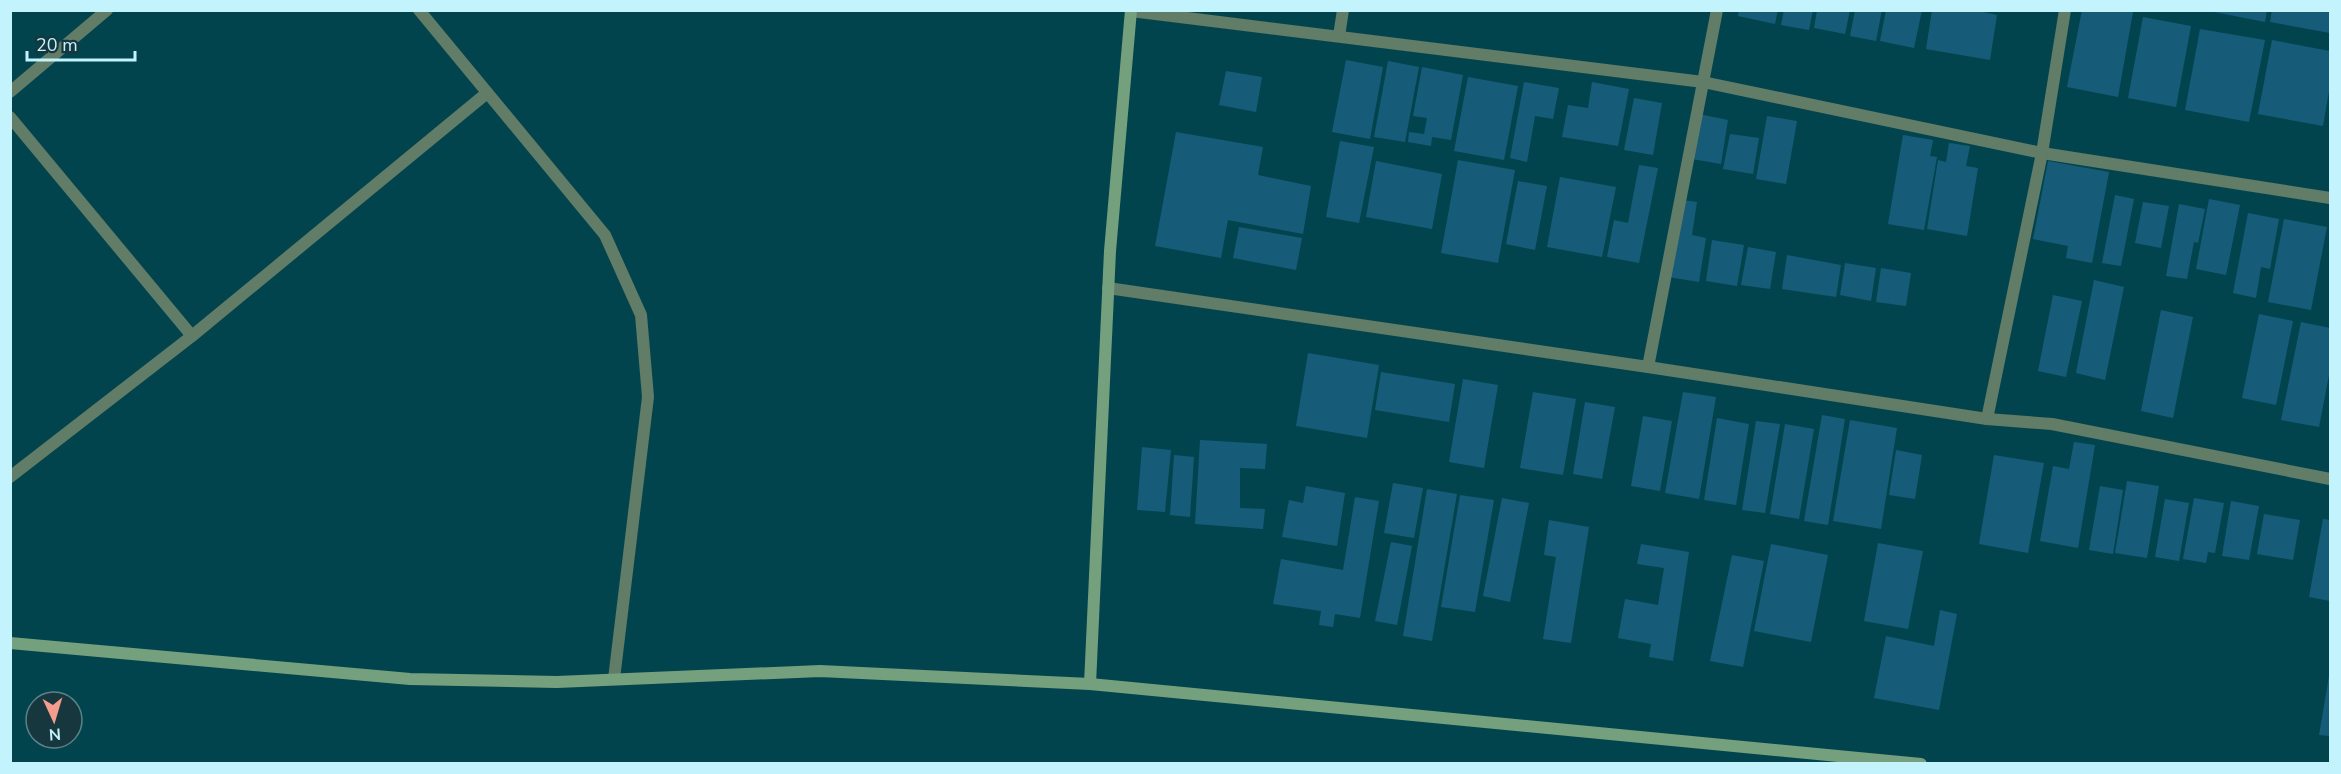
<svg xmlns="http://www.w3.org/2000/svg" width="2341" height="774" viewBox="0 0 2341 774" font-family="'Nunito Sans',sans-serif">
	<rect width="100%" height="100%" fill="#02444e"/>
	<g fill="#165c79">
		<path d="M1739,10H1778L1775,24L1738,16Z"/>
		<path d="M1784,10H1813L1809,30L1781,25Z"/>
		<path d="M1817,10H1850L1845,34L1814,28Z"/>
		<path d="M1855,10H1882L1876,41L1850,36Z"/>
		<path d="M1886,10H1922L1914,48L1880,41Z"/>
		<path d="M1932,10H1974L1997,15L1990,60L1926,49Z"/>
		<path d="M2082,10L2133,12L2118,97L2067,87Z"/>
		<path d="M2204,10H2267L2265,22Z"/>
		<path d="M2272,10H2330V33L2270,22Z"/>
		<path d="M2143,17L2191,26L2176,107L2128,98Z"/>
		<path d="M2200,29L2265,40L2249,122L2185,110Z"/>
		<path d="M2272,40L2330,51V85L2323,126L2258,114Z"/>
		<path d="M1346,60L1383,67L1370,139L1332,132Z"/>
		<path d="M1388,61L1419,67L1405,142L1374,137Z"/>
		<path d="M1422,67L1463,75L1451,140L1432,137L1431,146L1408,142L1409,132L1424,134L1427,118L1413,116Z"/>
		<path d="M1226,71L1262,77L1256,112L1219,105Z"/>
		<path d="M1468,77L1518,86L1504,160L1454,151Z"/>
		<path d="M1524,82L1559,88L1553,119L1535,116L1527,162L1510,158Z"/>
		<path d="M1592,82L1629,89L1618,146L1562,137L1568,105L1588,108Z"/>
		<path d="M1634,98L1662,103L1653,155L1624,150Z"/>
		<path d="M1699,114L1728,120L1721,164L1692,159Z"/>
		<path d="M1767,116L1797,121L1786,184L1756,179Z"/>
		<path d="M1176,132L1263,147L1258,175L1311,186L1303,234L1228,220L1221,258L1155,246Z"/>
		<path d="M1730,134L1759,138L1753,174L1723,169Z"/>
		<path d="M1903,135L1933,140L1930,156L1937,157L1924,230L1888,224Z"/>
		<path d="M1340,141L1374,147L1359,223L1326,217Z"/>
		<path d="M1949,143L1970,146L1966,166L1978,168L1967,236L1927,229L1938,160L1946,162Z"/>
		<path d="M1458,160L1515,170L1498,263L1441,253Z"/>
		<path d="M1376,161L1442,174L1432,229L1366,217Z"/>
		<path d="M2048,161L2109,172L2092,263L2066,258L2068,246L2033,239Z"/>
		<path d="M1639,165L1658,168L1639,263L1607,257L1614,220L1628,223Z"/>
		<path d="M1560,177L1616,187L1602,257L1547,247Z"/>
		<path d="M1518,181L1547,186L1535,250L1506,244Z"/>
		<path d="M2115,195L2134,199L2121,266L2102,263Z"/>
		<path d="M1675,199L1697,202L1692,235L1706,238L1699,282L1662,276Z"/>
		<path d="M2209,199L2240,205L2226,275L2196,269Z"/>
		<path d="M2143,202L2169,206L2161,248L2135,243Z"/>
		<path d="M2179,204L2205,209L2198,243L2194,242L2187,279L2166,276Z"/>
		<path d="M2248,213L2279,219L2270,269L2261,267L2256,298L2233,293Z"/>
		<path d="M2284,219L2327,227L2311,310L2268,302Z"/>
		<path d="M1239,227L1302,238L1296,270L1233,258Z"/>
		<path d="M1712,240L1744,245L1737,286L1706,281Z"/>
		<path d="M1748,247L1776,252L1770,289L1741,285Z"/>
		<path d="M1787,255L1841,265L1836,297L1782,289Z"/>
		<path d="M1845,263L1876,268L1871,301L1840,295Z"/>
		<path d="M1881,268L1911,273L1906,306L1876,302Z"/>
		<path d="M2094,280L2124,287L2105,380L2076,373Z"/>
		<path d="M2053,295L2082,301L2066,377L2038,371Z"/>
		<path d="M2161,310L2193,317L2173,418L2141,411Z"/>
		<path d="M2259,314L2293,321L2276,405L2242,398Z"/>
		<path d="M2301,322L2330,328V370L2319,427L2281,420Z"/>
		<path d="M1308,353L1379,365L1367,438L1296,426Z"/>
		<path d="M1381,372L1455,384L1449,422L1375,410Z"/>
		<path d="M1463,379L1498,385L1484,468L1449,462Z"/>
		<path d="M1533,392L1576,399L1563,475L1520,468Z"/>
		<path d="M1683,392L1716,397L1699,499L1665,493Z"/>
		<path d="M1585,402L1615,407L1602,479L1573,474Z"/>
		<path d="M1822,415L1845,419L1828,525L1804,521Z"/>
		<path d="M1643,416L1672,421L1660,491L1631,486Z"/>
		<path d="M1717,418L1749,424L1736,505L1704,500Z"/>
		<path d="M1850,420L1897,428L1881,529L1833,521Z"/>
		<path d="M1756,421L1780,424L1765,513L1742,510Z"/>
		<path d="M1785,424L1814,429L1799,519L1770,514Z"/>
		<path d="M1200,440L1267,444L1265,469L1240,468V508L1265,509L1263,529L1195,524Z"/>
		<path d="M2074,442L2095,445L2078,548L2040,541L2053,466L2069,469Z"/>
		<path d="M1142,447L1171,450L1165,512L1137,510Z"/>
		<path d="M1896,450L1922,455L1915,499L1889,495Z"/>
		<path d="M1174,455L1194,457L1190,517L1170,515Z"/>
		<path d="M1994,455L2044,463L2028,553L1979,544Z"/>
		<path d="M2127,481L2159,486L2147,558L2115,553Z"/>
		<path d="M1393,483L1423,488L1414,538L1384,533Z"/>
		<path d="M1306,486L1345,493L1337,546L1282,537L1289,500L1303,503Z"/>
		<path d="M2100,486L2123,490L2113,554L2089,550Z"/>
		<path d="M1427,489L1457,494L1432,641L1403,636Z"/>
		<path d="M1460,495L1494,500L1475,612L1441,607Z"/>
		<path d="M1355,497L1379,501L1360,618L1335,614L1333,627L1319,625L1321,611L1273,604L1281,559L1343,570Z"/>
		<path d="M1502,498L1529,503L1510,602L1483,596Z"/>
		<path d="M2194,498L2224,503L2215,553L2208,552L2206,563L2183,559Z"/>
		<path d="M2165,499L2189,503L2179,561L2155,557Z"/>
		<path d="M2231,501L2259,506L2249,560L2222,556Z"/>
		<path d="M2264,514L2300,520L2293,560L2257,554Z"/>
		<path d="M2323,519L2330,520V601L2309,597Z"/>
		<path d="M1549,520L1589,527L1571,643L1543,639L1556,557L1544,555Z"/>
		<path d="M1391,542L1412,546L1397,625L1375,621Z"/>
		<path d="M1878,543L1923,551L1908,629L1864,621Z"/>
		<path d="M1641,544L1689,552L1673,661L1649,657L1651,644L1618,638L1625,599L1658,605L1664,568L1637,564Z"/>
		<path d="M1771,544L1828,555L1811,642L1754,631Z"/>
		<path d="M1732,555L1764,561L1743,667L1710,661Z"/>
		<path d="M1940,610L1957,614L1939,710L1874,698L1886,636L1934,646Z"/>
		<path d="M2329,676H2330V736L2319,735Z"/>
	</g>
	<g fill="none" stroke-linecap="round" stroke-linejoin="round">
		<g stroke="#617c67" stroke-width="12">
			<path d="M419,10L605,235L641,315L648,397L614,679"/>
			<path d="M1131,11L1703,82L2042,153L2330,198"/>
			<path d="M1339,36L1343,10"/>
			<path d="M10,92L107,10"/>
			<path d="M10,117L192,336"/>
			<path d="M1108,288L1648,367L1987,419L2052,424L2330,479"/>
			<path d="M1648,367L1717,10"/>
			<path d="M1987,419L2042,153L2065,10"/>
			<path d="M10,477L192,336L487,93"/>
		</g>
		<g stroke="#74a07e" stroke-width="12">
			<path d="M10,643L410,679L557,682L820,671L1090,684L1921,764"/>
			<path d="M1090,684L1110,251L1131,10"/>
		</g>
	</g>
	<rect width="2341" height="774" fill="none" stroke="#c3f3fd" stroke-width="24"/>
	<g transform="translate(54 720) rotate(176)"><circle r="28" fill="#15373d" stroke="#5b828a" stroke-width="1.5"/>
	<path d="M0-4.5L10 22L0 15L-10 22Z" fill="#f49d8d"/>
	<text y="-9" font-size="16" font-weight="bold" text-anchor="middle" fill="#c3f3fd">N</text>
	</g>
	<path d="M27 51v9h108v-9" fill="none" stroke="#c3f3fd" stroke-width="3"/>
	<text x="36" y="51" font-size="18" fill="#c3f3fd" stroke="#15373d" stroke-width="4.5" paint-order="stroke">20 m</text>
</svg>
